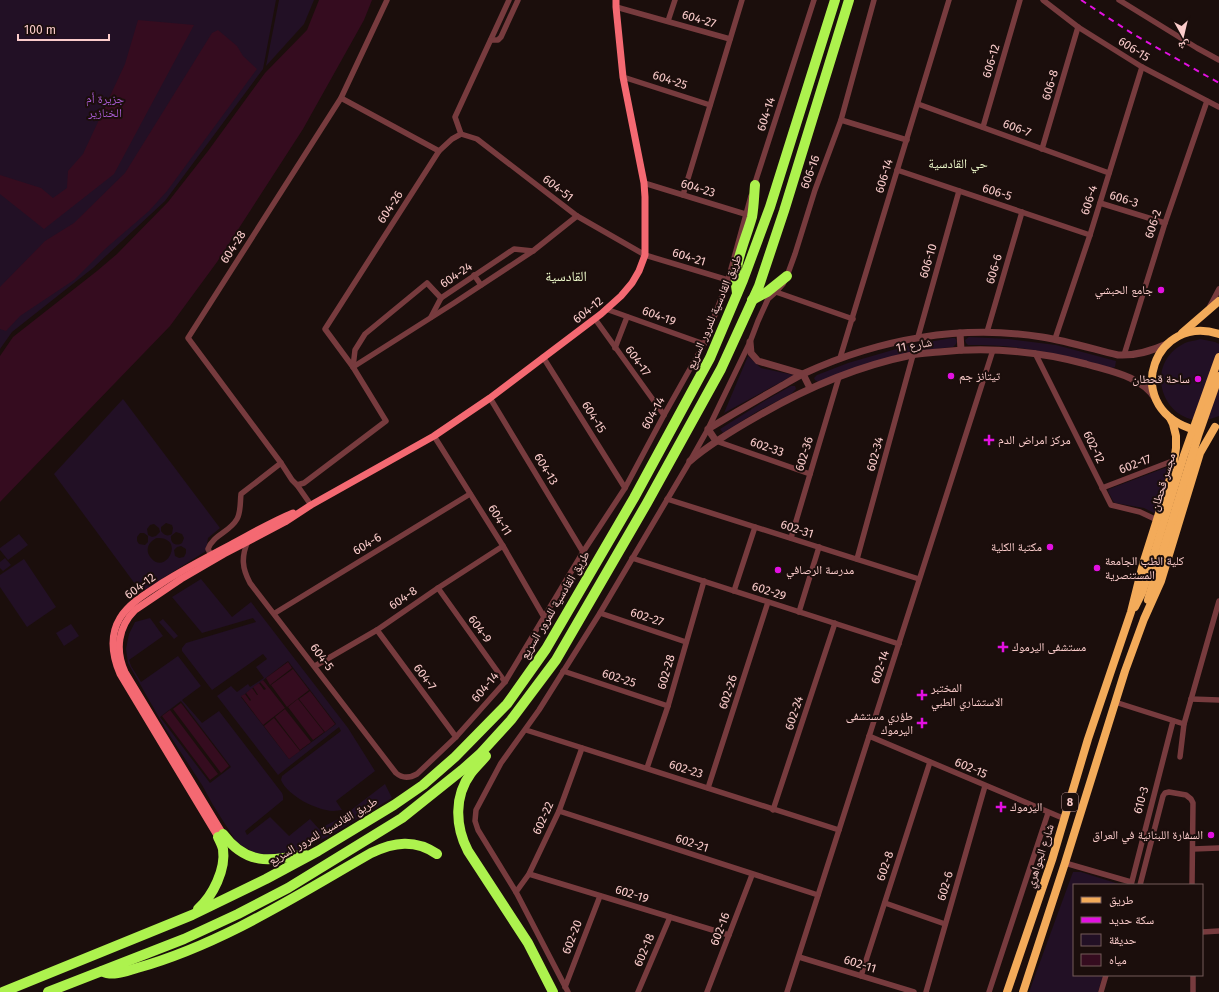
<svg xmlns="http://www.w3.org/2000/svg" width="1219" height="992" viewBox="0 0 1219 992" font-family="'Fira Sans','Noto Naskh Arabic',sans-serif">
	<rect width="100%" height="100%" fill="#1b0e0c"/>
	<g fill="#221025" fill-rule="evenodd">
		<path d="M0,0H276L263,69L165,201L93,268L12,332L0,349Z"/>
		<path d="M279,0H314L304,24L266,66Z"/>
		<path d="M969,337L1009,339L1056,345L1116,361L1115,367L1112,368C1086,361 1060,354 1033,350C1012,346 990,345 968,345L966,343L965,340Z"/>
		<path d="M952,338H955L957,341L956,344L953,347L925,350L818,382L815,380L814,378L817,375L848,363L910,345Z"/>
		<path d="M1200,339L1215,342L1219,344V416C1168,438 1137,366 1185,343C1189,341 1195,341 1200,339Z"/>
		<path d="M748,356L761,368L794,375L724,413Z"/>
		<path d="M791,386H795L796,389L791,394L758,411L723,433L720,429L766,400Z"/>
		<path d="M123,399L220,528L208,538L206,551L141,592L54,474ZM166,523L172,525L173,528L172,534C167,537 164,535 161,531V527ZM154,524L159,528L160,532L156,536L152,537L148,535L147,529L150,525ZM176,532L182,534L184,538L182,543C176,547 170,543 171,536ZM140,533H144L148,536V542L145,545L139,544L137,541V537ZM157,538C186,537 166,576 151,558C144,550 149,541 157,538ZM181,546L186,549V553L184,557L179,558L175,556L174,550L177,547Z"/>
		<path d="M1170,466L1156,514L1144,508L1115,503L1113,501L1108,491L1109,489Z"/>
		<path d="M19,534L28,545L8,560L0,550V548Z"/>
		<path d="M5,558L11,565L3,571L0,568V562Z"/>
		<path d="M24,559L56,607L27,627L0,587V575Z"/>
		<path d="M201,579L232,617L251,602L348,728L375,771L336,801L342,810C339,810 336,811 333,811C316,810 288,796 281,780L282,776L341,731L339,727L278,775L217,696L231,686L237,692L248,684L250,687L264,678L256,667L267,659L263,654L212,690L182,651V648L186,643L256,622L253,618L202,633L172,597ZM288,661L336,724L289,759L241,697Z"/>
		<path d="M150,618L163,636L129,660L131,666L141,682L178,656L201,686L182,700L202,723L219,711L282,793L283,796V800L245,831L247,835L270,817L289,836L310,819L319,829L342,817L385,784L392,798L329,836L295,852L278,857L257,854L237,843L213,805L202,785L165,728L128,663L126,649L129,634L135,622ZM181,701L231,767L210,783L160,717Z"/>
		<path d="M163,619L178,636L174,639L159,622Z"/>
		<path d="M71,624L79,636L64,646L56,633Z"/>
		<path d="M1073,872H1081L1122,885H1074V975H1103L1098,992H1029Z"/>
	</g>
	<g fill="#350c1f">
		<path d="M319,0H372L364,20L303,129L217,262L170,326L0,502V356L13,337L97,271L117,254L168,202L208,151L265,73L307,30Z"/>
		<path d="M138,20L194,25L114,174L44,229L0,194V175L41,188L53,198L67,188L68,171L83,154L125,64Z"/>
		<path d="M218,30L237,46L243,56L257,69L167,191L149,211L105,249L74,280L20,316L6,331L0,329V287L45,241L74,223L125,173L212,33Z"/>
		<path d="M288,662L292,668L270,685L266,678Z"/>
		<path d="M293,669L309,690L287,707L271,685Z"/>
		<path d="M263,680L285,708L263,725L241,696L245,694L250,701L251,700L246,693L252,688L257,695H258L253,687L259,683L264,690L266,689L260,682Z"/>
		<path d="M310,691L335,724L325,732L299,699Z"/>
		<path d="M298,699L324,732L313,740L288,707Z"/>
		<path d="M181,703L229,766L221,773L173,709Z"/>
		<path d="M285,709L311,742L300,750L275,717Z"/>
		<path d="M170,710L218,774L210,780L162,716Z"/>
		<path d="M274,718L300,751L289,759L264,726Z"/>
	</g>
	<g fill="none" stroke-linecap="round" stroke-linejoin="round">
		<g stroke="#773b3e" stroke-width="5.5">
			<path d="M387,0L341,98L188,338L281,463L292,480L297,485L304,483L386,421L353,367L325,329L439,151L452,139L461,134L455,117L509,0"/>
			<path d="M1043,0L1078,27L1142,67L1219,107"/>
			<path d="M1119,0L1197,48L1219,60"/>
			<path d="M616,7L730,39"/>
			<path d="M668,21L675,0"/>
			<path d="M491,40H498L501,37L518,0"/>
			<path d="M623,77L710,105"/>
			<path d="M341,98L439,151"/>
			<path d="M918,104L1109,173"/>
			<path d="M841,120L907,140"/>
			<path d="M983,127L1020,0"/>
			<path d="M461,134L477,139L577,216L645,255L728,280"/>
			<path d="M1042,149L1078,27"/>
			<path d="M897,170L1090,235"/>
			<path d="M644,183L745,214"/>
			<path d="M754,186L814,0"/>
			<path d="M683,195L742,0"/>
			<path d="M1100,203L1165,223"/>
			<path d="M474,275L481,285"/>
			<path d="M776,292L853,319"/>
			<path d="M1210,306L1219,289"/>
			<path d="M606,309L704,344"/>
			<path d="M431,317L441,298"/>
			<path d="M595,319L664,415"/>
			<path d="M987,332L1022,212"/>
			<path d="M918,337L959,191"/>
			<path d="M1055,339L1090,235L1142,67"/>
			<path d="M615,348L627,317"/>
			<path d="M1035,353L1111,505L1140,512L1157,520"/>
			<path d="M1124,355L1165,223L1207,101"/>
			<path d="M543,357L625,488"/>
			<path d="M840,358L949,0"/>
			<path d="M353,367L355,350L365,334L427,283L441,298L514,249L533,251L577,216"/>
			<path d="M353,367L454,303L533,251"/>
			<path d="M490,398L583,552"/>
			<path d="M434,436L503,546L544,617"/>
			<path d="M716,441L810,474"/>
			<path d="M297,485L311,505"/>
			<path d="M1102,488L1175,460"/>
			<path d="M667,499L919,579"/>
			<path d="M791,538L839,377"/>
			<path d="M248,541C241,557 242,568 250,583L396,773C403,779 410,778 417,774L456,737L505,682L583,552L625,488L664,415L704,344L728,280L751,196"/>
			<path d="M211,555L208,549C213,535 230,532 237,519C241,512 240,502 241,494L281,463"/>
			<path d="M632,558L899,644"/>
			<path d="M857,559L913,355"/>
			<path d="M438,588L505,682"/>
			<path d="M734,591L755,527"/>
			<path d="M799,612L819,547"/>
			<path d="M275,613L470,494"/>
			<path d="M600,613L686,642"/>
			<path d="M377,630L456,737"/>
			<path d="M315,666L377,630L438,588L503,546"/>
			<path d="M563,671L668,706"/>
			<path d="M1191,699L1219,700"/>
			<path d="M1115,702L1184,724"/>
			<path d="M526,730L839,830"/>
			<path d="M869,736L1065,819"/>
			<path d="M1180,757L1184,724L1219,601"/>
			<path d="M647,768L668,706L704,581"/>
			<path d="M708,788L768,602"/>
			<path d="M773,810L835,623"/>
			<path d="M559,811L818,895"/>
			<path d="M1193,849L1219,848"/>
			<path d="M1065,863L1131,882"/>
			<path d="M529,874L729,935"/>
			<path d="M1131,885L1173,721"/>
			<path d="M1140,885L1163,796L1165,793L1169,792L1186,795L1191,799L1193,803L1192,885"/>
			<path d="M516,892L529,874L559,811L582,748"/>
			<path d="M885,903L945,924"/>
			<path d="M1202,932L1219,931"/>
			<path d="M799,957L914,992"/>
			<path d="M1193,975V992"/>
			<path d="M861,976L930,762"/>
			<path d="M565,987L600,896"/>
			<path d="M568,992L516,892L478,830L475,821L476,810L501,763L539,710L600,613L690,461L708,429L750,342L758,321L768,299L776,292L783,284L787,276L795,254L815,190L841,120L874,0"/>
			<path d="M638,992L670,917"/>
			<path d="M707,992L752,875"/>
			<path d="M787,992L993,350"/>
			<path d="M926,992L985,786"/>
			<path d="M989,992L1048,813"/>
			<path d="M1101,992L1106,975"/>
		</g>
		<g stroke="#773b3e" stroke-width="7">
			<path d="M960,333L961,350"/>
			<path d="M750,342L751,353L758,361L803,374L810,388"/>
			<path d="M716,441L708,429C731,415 755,401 778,388C787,383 796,377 805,373C879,339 961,324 1042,337C1067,341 1093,349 1118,355C1136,356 1151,351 1167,344"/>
			<path d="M690,461C711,443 735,429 758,416C806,388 858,366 912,355C921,353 930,353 939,352C988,347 1038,351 1086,364C1109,371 1141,376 1155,398"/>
		</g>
		<g stroke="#f46972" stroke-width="7">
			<path d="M223,834L125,672C115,650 118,627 135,610L181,579L224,554L285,522L311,505L434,436L490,398L601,314L621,296L632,283L639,271L645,255V197L644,183L623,77L616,7V0"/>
			<path d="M218,837L120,674C112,655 109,636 120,618C129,603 147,593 162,583C184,569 207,557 230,545C251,534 271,522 293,513"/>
		</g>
		<g stroke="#f3ab5a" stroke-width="8">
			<path d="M1182,333L1219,301"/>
			<path d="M1189,428C1121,403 1156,313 1219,334"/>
			<path d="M1148,600L1156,573"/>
			<path d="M1135,607L1142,593L1149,571"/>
			<path d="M1007,992L1052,860L1088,739L1131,612L1143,564L1173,469L1176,448V436L1173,424L1170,418"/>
			<path d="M1023,992L1065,863L1125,671L1144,619L1161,581L1200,453L1215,427"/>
		</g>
		<g stroke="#adf24e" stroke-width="10">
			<path d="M737,293C732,266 745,242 752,217C754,206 754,196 755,185"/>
			<path d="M752,300L767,292L787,276"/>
			<path d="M486,756C481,762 476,767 471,773C454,796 455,826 468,851L528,943L553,992"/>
			<path d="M223,834C246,865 270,862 304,854"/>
			<path d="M198,909C213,896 226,869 223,849C222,845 220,841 218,837"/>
			<path d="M102,971C113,977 126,971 137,968C222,944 296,896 371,853C394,842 415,839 437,854"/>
			<path d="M3,992L192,915L266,879L318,851L394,805L423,785L455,757L507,704L546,649L634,498L710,358L743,280L770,207L835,0"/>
			<path d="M48,992L184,939L238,914L288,888L402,818L462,770L480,754L511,720L556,660L647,503L721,369L759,286L784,211L849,0"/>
		</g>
		<path stroke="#e210e1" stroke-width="2" stroke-dasharray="6 5" stroke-linecap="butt" d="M1081,0L1133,34L1219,83"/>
		<g stroke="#f3ab5a" stroke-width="8">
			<path d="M1149,571L1184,455L1219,357"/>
			<path d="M1156,573L1198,436L1219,376"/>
		</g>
	</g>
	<g fill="#e210e1" stroke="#1b0e0c" stroke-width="1.5">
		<circle cx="1161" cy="290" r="4"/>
		<circle cx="951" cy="376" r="4"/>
		<circle cx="1198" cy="379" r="4"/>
		<path d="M987 434h4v4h4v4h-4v4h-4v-4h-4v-4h4z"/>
		<circle cx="1050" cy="547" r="4"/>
		<circle cx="1097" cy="568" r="4"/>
		<circle cx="778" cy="570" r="4"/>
		<path d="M1001 641h4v4h4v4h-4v4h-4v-4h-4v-4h4z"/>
		<path d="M920 689h4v4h4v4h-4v4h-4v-4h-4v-4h4z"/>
		<path d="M920 717h4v4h4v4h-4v4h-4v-4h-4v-4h4z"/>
		<path d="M999 801h4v4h4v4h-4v4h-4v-4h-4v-4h4z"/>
		<circle cx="1211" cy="835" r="4"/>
	</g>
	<g text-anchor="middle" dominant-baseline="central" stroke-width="4" stroke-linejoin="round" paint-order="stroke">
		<rect fill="#1b0e0c" stroke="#b89392" stroke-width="1" x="1062" y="793" width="16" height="18" rx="3"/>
		<g font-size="11" font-weight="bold" fill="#fbcccb">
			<text x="1070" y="802">8</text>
		</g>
		<g font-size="12" fill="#fbcccb" stroke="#1b0e0c">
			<text transform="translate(699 19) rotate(16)">604-27</text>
			<text transform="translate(1134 49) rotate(32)">606-15</text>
			<text transform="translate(991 61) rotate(-74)">606-12</text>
			<text transform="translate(670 80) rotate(18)">604-25</text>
			<text transform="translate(1050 85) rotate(-74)">606-8</text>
			<text transform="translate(766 114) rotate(-72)">604-14</text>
			<text transform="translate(1017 128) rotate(20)">606-7</text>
			<text transform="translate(810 172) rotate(-70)">606-16</text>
			<text transform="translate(884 176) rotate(-73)">606-14</text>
			<text transform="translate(558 188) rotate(38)">604-51</text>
			<text transform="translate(698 188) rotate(17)">604-23</text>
			<text transform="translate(997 192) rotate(18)">606-5</text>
			<text transform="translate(1124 199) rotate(17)">606-3</text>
			<text transform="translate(1089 200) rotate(-73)">606-4</text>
			<text transform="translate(390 207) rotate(-57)">604-26</text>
			<text transform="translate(1153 224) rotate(-72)">606-2</text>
			<text transform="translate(233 247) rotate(-57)">604-28</text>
			<text transform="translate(689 257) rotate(17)">604-21</text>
			<text transform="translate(928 261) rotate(-74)">606-10</text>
			<text transform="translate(994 269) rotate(-74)">606-6</text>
			<text transform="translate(456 275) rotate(-34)">604-24</text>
			<text transform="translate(588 310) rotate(-39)">604-12</text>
			<text transform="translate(714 312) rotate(-67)">طريق القادسية للمرور السريع</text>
			<text transform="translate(659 316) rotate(20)">604-19</text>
			<text transform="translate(914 345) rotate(-10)">شارع 11</text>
			<text transform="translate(638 361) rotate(54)">604-17</text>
			<text transform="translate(653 413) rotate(-61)">604-14</text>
			<text transform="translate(594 417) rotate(58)">604-15</text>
			<text transform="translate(767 447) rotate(19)">602-33</text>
			<text transform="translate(1094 447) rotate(64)">602-12</text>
			<text transform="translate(804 454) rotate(-73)">602-36</text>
			<text transform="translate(875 454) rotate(-75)">602-34</text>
			<text transform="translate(1135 464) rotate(-21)">602-17</text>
			<text transform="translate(546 469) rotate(59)">604-13</text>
			<text transform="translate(1163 482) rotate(-73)">مجسر قحطان</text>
			<text transform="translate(500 520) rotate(58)">604-11</text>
			<text transform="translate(797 529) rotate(18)">602-31</text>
			<text transform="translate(367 544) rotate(-31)">604-6</text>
			<text transform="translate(140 586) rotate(-36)">604-12</text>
			<text transform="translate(769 591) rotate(18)">602-29</text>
			<text transform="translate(403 598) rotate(-34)">604-8</text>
			<text transform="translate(555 605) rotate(-59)">طريق القادسية للمرور السريع</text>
			<text transform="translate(647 617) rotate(18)">602-27</text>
			<text transform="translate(480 629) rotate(54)">604-9</text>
			<text transform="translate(322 657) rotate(53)">604-5</text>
			<text transform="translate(880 667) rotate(-72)">602-14</text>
			<text transform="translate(666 672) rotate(-74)">602-28</text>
			<text transform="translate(425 677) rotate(53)">604-7</text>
			<text transform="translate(619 678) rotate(18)">602-25</text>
			<text transform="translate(485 687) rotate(-50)">604-14</text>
			<text transform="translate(728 692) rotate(-72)">602-26</text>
			<text transform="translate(794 713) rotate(-72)">602-24</text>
			<text transform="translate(971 768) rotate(23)">602-15</text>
			<text transform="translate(686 769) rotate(18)">602-23</text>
			<text transform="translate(1141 800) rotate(-75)">610-3</text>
			<text transform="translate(543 818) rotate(-66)">602-22</text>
			<text transform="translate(323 831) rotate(-30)">طريق القادسية للمرور السريع</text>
			<text transform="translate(692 843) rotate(18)">602-21</text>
			<text transform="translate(1040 856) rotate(-72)">شارع الجواهري</text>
			<text transform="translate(885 866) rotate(-72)">602-8</text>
			<text transform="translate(945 886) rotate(-74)">602-6</text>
			<text transform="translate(632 894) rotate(17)">602-19</text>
			<text transform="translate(720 929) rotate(-69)">602-16</text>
			<text transform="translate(572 937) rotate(-69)">602-20</text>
			<text transform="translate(644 950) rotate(-67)">602-18</text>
			<text transform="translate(860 964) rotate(17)">602-11</text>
		</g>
		<g font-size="12" fill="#ab5dd5" stroke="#1b0e0c">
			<text x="105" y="99">جزيرة أم<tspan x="105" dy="14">الخنازير</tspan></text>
		</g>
		<g font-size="12" fill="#fbcccb" stroke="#1b0e0c" text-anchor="start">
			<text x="1153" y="290" text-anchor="end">جامع الحبشي</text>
			<text x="959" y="376">تيتانز جم</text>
			<text x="1190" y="379" text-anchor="end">ساحة قحطان</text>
			<text x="998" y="440">مركز امراض الدم</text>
			<text x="1042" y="547" text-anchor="end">مكتبة الكلية</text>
			<text x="1105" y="561">كلية الطب الجامعة<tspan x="1105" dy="14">المستنصرية</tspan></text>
			<text x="786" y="570">مدرسة الرصافي</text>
			<text x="1012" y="647">مستشفى اليرموك</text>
			<text x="931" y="688">المختبر<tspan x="931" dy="14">الاستشاري الطبي</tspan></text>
			<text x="913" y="716" text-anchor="end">طؤري مستشفى<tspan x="913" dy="14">اليرموك</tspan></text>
			<text x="1010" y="807">اليرموك</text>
			<text x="1203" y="835" text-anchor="end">السفارة اللبنانية في العراق</text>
		</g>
		<g font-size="13" fill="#effbcc" stroke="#1b0e0c">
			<text x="958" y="163">حي القادسية</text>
		</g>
		<g font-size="14" fill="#effbcc" stroke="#1b0e0c">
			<text x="566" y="276">القادسية</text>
		</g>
	</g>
	<rect x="1073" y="884" width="130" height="92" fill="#1b0e0c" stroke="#755a58"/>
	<rect x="1081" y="897" width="20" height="6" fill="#f3ab5a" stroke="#755a58"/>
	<text x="1109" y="904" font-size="12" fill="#fbcccb">طريق</text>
	<rect x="1081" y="917" width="20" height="6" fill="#e210e1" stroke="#755a58"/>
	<text x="1109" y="924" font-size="12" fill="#fbcccb">سكة حديد</text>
	<rect x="1081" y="934" width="20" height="12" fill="#221025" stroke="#755a58"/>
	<text x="1109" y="944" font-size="12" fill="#fbcccb">حديقة</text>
	<rect x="1081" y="954" width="20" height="12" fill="#350c1f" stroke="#755a58"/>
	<text x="1109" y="964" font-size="12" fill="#fbcccb">مياه</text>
	<g transform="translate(1183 36) rotate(172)" stroke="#1b0e0c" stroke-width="3" paint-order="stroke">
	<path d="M0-3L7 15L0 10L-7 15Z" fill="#fbcccb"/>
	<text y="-6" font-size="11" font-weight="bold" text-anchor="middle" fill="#fbcccb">ش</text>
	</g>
	<path d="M18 34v6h91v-6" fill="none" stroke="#fbcccb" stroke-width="2"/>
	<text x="24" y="34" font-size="12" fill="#fbcccb" stroke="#1b0e0c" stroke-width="3" paint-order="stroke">100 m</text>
</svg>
